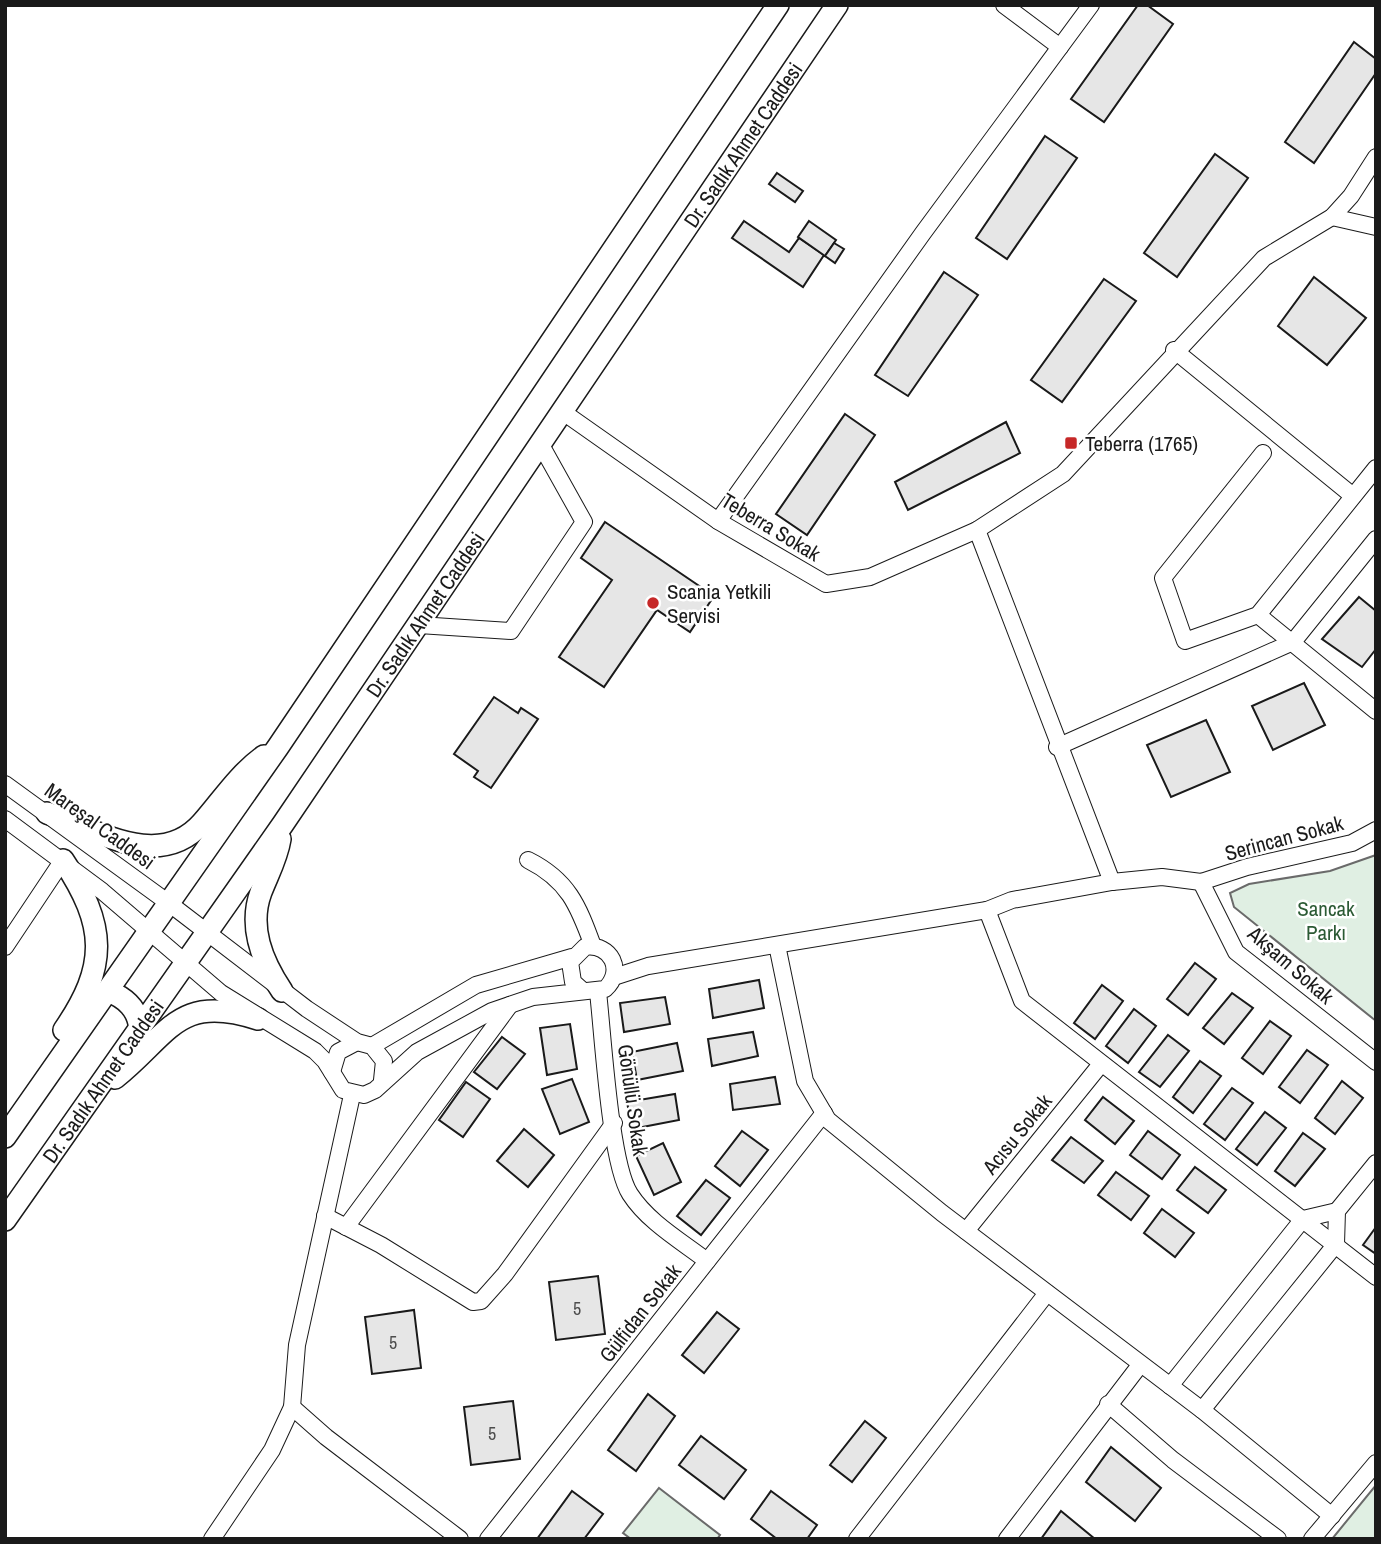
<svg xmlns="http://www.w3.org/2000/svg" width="1381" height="1544" viewBox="0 0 1381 1544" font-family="'Archivo Narrow',sans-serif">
	<rect width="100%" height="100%" fill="#fff"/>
	<g fill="#e0efe3" stroke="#6a6a6a" stroke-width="2">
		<path d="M1376,855V1021L1234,907L1230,893L1249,884L1330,871Z"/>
		<path d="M1376,1485V1539H1332Z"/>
		<path d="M659,1488L720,1535L717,1539H631L623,1533Z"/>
	</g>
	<g fill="#e6e6e6" stroke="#1a1a1a" stroke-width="2">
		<path d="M1138,5H1147L1173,24L1104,122L1071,99Z"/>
		<path d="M1354,42L1376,59V73L1314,163L1285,142Z"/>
		<path d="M1045,136L1077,158L1007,259L976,238Z"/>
		<path d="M1215,154L1248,178L1177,277L1144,253Z"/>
		<path d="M777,173L803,191L795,202L769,184Z"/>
		<path d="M744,221L789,252L799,238L824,255L803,287L732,238Z"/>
		<path d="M809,221L836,240L825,256L798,237Z"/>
		<path d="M834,243L844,249L835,263L825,256Z"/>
		<path d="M944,272L978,295L908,396L875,375Z"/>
		<path d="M1314,277L1366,318L1327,365L1278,326Z"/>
		<path d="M1104,279L1136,301L1062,402L1031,380Z"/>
		<path d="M845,414L875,435L807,535L776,514Z"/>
		<path d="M1006,422L1020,453L908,510L895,482Z"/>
		<path d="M605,522L714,596L690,632L657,610L604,687L559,657L612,580L581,558Z"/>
		<path d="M1359,597L1376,611V649L1362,667L1322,639Z"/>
		<path d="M1304,683L1325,725L1273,750L1252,706Z"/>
		<path d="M494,697L518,713L521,708L538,719L491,788L474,777L478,771L454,754Z"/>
		<path d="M1206,720L1230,772L1171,797L1147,745Z"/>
		<path d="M1195,963L1216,979L1188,1015L1167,999Z"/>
		<path d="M759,980L764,1008L713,1018L709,989Z"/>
		<path d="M1102,985L1123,1001L1095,1039L1074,1023Z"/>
		<path d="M1232,993L1253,1008L1224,1044L1203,1028Z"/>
		<path d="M665,997L670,1024L624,1032L620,1003Z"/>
		<path d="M1134,1009L1156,1026L1128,1063L1106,1046Z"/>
		<path d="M1270,1021L1291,1036L1263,1074L1242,1058Z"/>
		<path d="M570,1024L577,1069L547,1075L540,1028Z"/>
		<path d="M753,1032L758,1056L712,1066L708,1039Z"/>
		<path d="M1168,1035L1189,1051L1160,1087L1139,1072Z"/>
		<path d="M502,1037L525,1054L497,1089L474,1072Z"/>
		<path d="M677,1043L683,1071L637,1080L632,1052Z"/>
		<path d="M1307,1050L1328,1065L1300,1103L1279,1087Z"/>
		<path d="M1200,1061L1221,1076L1193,1113L1173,1097Z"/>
		<path d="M775,1077L780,1104L733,1110L730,1084Z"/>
		<path d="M572,1079L589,1122L560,1134L542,1089Z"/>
		<path d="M1342,1081L1363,1098L1335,1134L1315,1118Z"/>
		<path d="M466,1082L490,1099L463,1137L439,1120Z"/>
		<path d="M1232,1088L1253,1103L1225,1140L1204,1124Z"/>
		<path d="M675,1094L679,1120L632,1129L627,1102Z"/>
		<path d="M1103,1097L1134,1121L1115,1144L1085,1120Z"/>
		<path d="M1265,1112L1286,1128L1257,1165L1236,1149Z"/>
		<path d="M524,1129L554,1155L528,1187L497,1161Z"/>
		<path d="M742,1131L768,1150L740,1186L715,1166Z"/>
		<path d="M1148,1131L1180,1155L1162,1179L1130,1155Z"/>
		<path d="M1303,1133L1325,1149L1295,1186L1275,1171Z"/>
		<path d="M1071,1137L1103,1161L1084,1183L1052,1160Z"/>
		<path d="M663,1143L681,1182L654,1195L636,1156Z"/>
		<path d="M1195,1167L1226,1190L1208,1213L1177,1190Z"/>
		<path d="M1116,1172L1149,1196L1131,1220L1098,1195Z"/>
		<path d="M706,1180L730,1198L701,1235L677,1216Z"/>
		<path d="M1162,1209L1194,1233L1175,1257L1144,1233Z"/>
		<path d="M1376,1227V1254L1363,1245Z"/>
		<path d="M598,1276L605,1334L556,1340L549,1282Z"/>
		<path d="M414,1310L421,1368L372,1374L365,1317Z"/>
		<path d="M717,1312L739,1329L704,1373L682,1355Z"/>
		<path d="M648,1394L675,1416L636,1471L608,1450Z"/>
		<path d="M513,1401L520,1459L471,1465L464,1407Z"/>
		<path d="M865,1421L886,1438L852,1482L830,1465Z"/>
		<path d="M701,1436L746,1470L724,1499L679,1465Z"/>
		<path d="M1111,1447L1161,1488L1135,1521L1086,1482Z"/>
		<path d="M572,1491L603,1514L584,1539H537Z"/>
		<path d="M771,1491L817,1525L807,1539H777L751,1519Z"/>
		<path d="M1061,1511L1095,1539H1041Z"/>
	</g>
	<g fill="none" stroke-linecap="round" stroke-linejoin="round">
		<defs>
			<g id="minor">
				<path d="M1004,5L1060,47"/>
				<path d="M1332,217L1376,227"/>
				<path d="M1174,350L1353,496"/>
				<path d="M563,412L718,521L826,584L870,577L977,530L1063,474L1264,258L1332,217L1351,196L1376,157"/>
				<path d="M1263,453L1163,578L1185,641L1258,615L1376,468"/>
				<path d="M718,521L923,233L1091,5"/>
				<path d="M977,530L1112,882"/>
				<path d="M1258,615L1376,711"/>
				<path d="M419,625L511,631L584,522L541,445"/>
				<path d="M1057,747L1293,642L1376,539"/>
				<path d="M5,784L170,904L307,1009L357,1042L372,1046L384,1061L382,1080"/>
				<path d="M5,819L102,891L221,993L315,1051L325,1061L343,1090L364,1095L375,1090L417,1052L492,1011L533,997L605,989C625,971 611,943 585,947L570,962L573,982L582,990"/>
				<path d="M528,860C568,880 578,905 593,946"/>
				<path d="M1201,882L1236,952L1376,1062"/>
				<path d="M987,910L1022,1001L1376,1277"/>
				<path d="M777,945L805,1081L828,1120L942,1213L1202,1410L1332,1516"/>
				<path d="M5,947L63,860"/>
				<path d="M614,977L648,966L987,910L1012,900L1112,882L1162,877L1201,882L1247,867L1352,843L1376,830"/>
				<path d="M598,992C603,1035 610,1163 630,1194C648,1222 681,1241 707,1261"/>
				<path d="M372,1046L476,985L572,957"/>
				<path d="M332,1072L338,1052L357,1042"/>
				<path d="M325,1216L381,1245L473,1302L481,1301L505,1274L614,1123"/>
				<path d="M346,1227L510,1005"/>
				<path d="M966,1231L1101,1064"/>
				<path d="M1170,1386L1303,1219L1337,1211"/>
				<path d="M1108,1404L1173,1460L1278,1539"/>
				<path d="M292,1407L326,1437L460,1539"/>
				<path d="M1202,1410L1336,1244L1337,1211L1376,1163"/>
				<path d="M212,1539L272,1450L292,1407L297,1345L352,1095"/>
				<path d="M488,1539L824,1113"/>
				<path d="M857,1539L1047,1293"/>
				<path d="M1007,1539L1140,1365"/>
				<path d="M1312,1539L1376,1463"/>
			</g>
			<g id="major">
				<path d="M47,813C95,829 159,872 202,823C223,799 238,775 264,756"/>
				<path d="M280,839C277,858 268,874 261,892C248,927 262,961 282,991"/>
				<path d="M63,860C107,926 108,966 64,1030"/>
				<path d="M108,991C126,998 138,1009 140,1029"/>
				<path d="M115,1078C170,1034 177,993 258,1019"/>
				<path d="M5,1137L278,747L778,5"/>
				<path id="s1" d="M5,1220L283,824L837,5"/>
			</g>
		</defs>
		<use href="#minor" stroke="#1a1a1a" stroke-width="18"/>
		<use href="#major" stroke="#1a1a1a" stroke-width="24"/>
		<use href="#minor" stroke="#fff" stroke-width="16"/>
		<use href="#major" stroke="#fff" stroke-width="21"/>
	</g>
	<g fill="#c62828" stroke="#fff" stroke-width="2.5">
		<rect x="1064" y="436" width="14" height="14" rx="3.5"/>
		<circle cx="653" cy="603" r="7"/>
	</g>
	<g text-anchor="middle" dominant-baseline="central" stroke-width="5" stroke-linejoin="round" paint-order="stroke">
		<g font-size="18" fill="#4d4d4d">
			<text x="577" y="1308">5</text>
			<text x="393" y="1342">5</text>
			<text x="492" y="1433">5</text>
		</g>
		<g font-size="21" fill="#1a1a1a" stroke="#fff">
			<text stroke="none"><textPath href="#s1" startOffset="1304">Dr. Sadık Ahmet Caddesi</textPath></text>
			<text transform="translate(771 527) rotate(31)">Teberra Sokak</text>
			<text stroke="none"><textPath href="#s1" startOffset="737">Dr. Sadık Ahmet Caddesi</textPath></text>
			<text transform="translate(100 826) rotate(36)">Mareşal Caddesi</text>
			<text transform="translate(1284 838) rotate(-15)">Serincan Sokak</text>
			<text transform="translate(1291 965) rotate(41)">Akşam Sokak</text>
			<text stroke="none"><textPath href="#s1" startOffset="170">Dr. Sadık Ahmet Caddesi</textPath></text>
			<text transform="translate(633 1100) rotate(82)">Gönüllü Sokak</text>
			<text transform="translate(1017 1134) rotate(-51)">Acısu Sokak</text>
			<text transform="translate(640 1313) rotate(-52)">Gülfidan Sokak</text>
		</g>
		<g font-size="21" fill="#1a1a1a" stroke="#fff" text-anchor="start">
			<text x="1085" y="443">Teberra (1765)</text>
			<text x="667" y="591">Scania Yetkili<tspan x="667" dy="24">Servisi</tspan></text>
		</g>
		<g font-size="21" fill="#2b5a34" stroke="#fff">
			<text x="1326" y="908">Sancak<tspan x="1326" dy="24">Parkı</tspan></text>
		</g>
	</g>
	<rect width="1381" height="1544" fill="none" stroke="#1a1a1a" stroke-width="14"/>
</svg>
